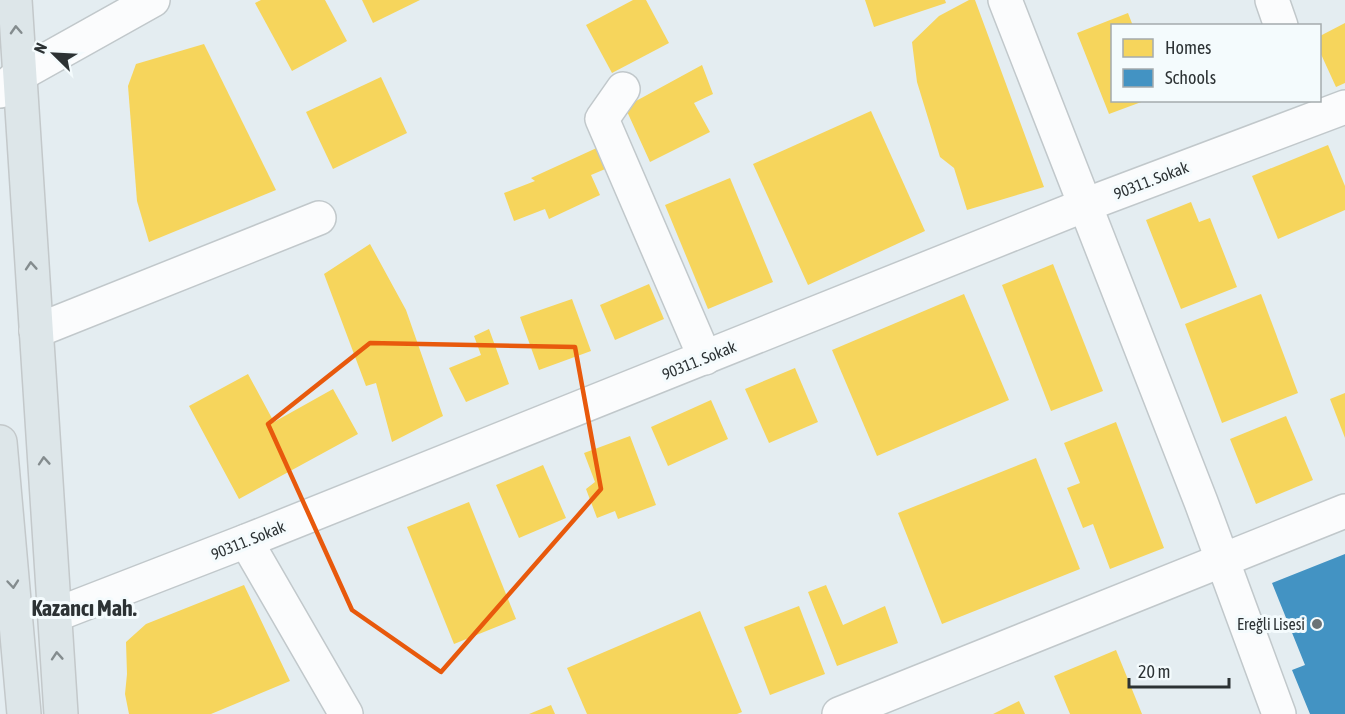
<svg xmlns="http://www.w3.org/2000/svg" width="1345" height="714" viewBox="0 0 1345 714" font-family="'Asap Condensed',sans-serif">
	<rect width="100%" height="100%" fill="#e4edf1"/>
	<g fill="#f6d55c">
		<path d="M261,0H325L347,41L292,71L255,3Z"/>
		<path d="M362,0H420L373,23Z"/>
		<path d="M633,0H646L669,43L612,73L586,25Z"/>
		<path d="M865,0H945L946,3L874,27Z"/>
		<path d="M969,0H975L1044,187L967,210L954,168L940,157L917,82L912,42L939,16Z"/>
		<path d="M1128,13L1133,26H1112V100L1144,101L1109,114L1077,33Z"/>
		<path d="M1345,23V83L1336,87L1320,52V36Z"/>
		<path d="M204,44L276,190L149,242L137,201L128,86L136,64Z"/>
		<path d="M702,65L713,94L694,103L710,132L650,162L625,107Z"/>
		<path d="M381,77L407,133L333,169L306,112Z"/>
		<path d="M871,111L925,231L808,285L753,164Z"/>
		<path d="M1328,145L1345,186V210L1278,239L1252,176Z"/>
		<path d="M601,146L610,167L591,175L600,195L549,219L545,209L514,221L504,193L535,181L531,178Z"/>
		<path d="M730,178L773,282L708,309L665,205Z"/>
		<path d="M1191,202L1199,222L1210,218L1237,287L1181,309L1146,220Z"/>
		<path d="M370,244L406,310L443,416L392,442L376,383L366,386L324,274Z"/>
		<path d="M1053,264L1103,391L1051,411L1002,285Z"/>
		<path d="M649,284L664,319L615,340L600,305Z"/>
		<path d="M964,294L1009,400L877,456L832,350Z"/>
		<path d="M1261,294L1298,393L1222,423L1185,324Z"/>
		<path d="M572,299L591,351L539,370L520,317Z"/>
		<path d="M489,329L509,384L466,402L449,368L481,355L474,336Z"/>
		<path d="M795,368L818,422L769,443L745,389Z"/>
		<path d="M248,374L274,422L333,389L358,434L239,499L189,406Z"/>
		<path d="M1345,393V438L1330,399Z"/>
		<path d="M711,400L728,439L668,466L651,427Z"/>
		<path d="M1286,416L1313,480L1256,504L1230,439Z"/>
		<path d="M1116,422L1164,548L1110,569L1093,524L1083,528L1067,488L1080,483L1064,443Z"/>
		<path d="M630,436L656,505L618,519L615,511L597,518L586,489L595,482L584,453Z"/>
		<path d="M1036,458L1080,569L942,624L898,513Z"/>
		<path d="M543,465L566,518L519,538L496,485Z"/>
		<path d="M469,502L516,619L454,644L407,527Z"/>
		<path d="M244,585L290,681L211,714H129L125,694L127,674L126,642L146,624Z"/>
		<path d="M826,585L843,625L885,606L898,643L837,666L808,592Z"/>
		<path d="M799,606L825,674L770,695L744,627Z"/>
		<path d="M700,611L742,712L737,714H587L567,668Z"/>
		<path d="M1116,650L1142,714H1070L1054,676Z"/>
		<path d="M1019,701L1025,714H993Z"/>
		<path d="M551,705L555,714H529Z"/>
	</g>
	<path fill="#4393c3" d="M1345,554V714H1310L1292,670L1305,665L1272,583Z"/>
	<g fill="none" stroke-linecap="round" stroke-linejoin="round">
		<defs>
			<g id="minor">
				<path d="M1005,0L1201,502L1279,714"/>
				<path d="M1272,0L1281,26"/>
				<path d="M623,89L602,119L705,358"/>
				<path d="M0,91L19,75L153,0"/>
				<path d="M36,331L319,218"/>
				<path d="M246,541L346,714"/>
				<path d="M55,615L246,541L1085,205L1345,107"/>
				<path d="M839,714L1345,511"/>
			</g>
			<g id="major">
				<path d="M15,0L61,714"/>
				<path d="M0,442L24,714"/>
			</g>
		</defs>
		<use href="#minor" stroke="#c1c8cb" stroke-width="36"/>
		<use href="#major" stroke="#c3c8ca" stroke-width="36"/>
		<use href="#minor" stroke="#fbfcfd" stroke-width="33"/>
		<use href="#major" stroke="#dde6e9" stroke-width="33"/>
	</g>
	<defs><path id="oneway-chevron" d="M-2-3.5L2.5 0L-2 3.5" fill="none" stroke-width="1.6" stroke-linecap="round" stroke-linejoin="round" transform="scale(1.5)"/></defs>
	<g stroke="#848c8e">
		<use href="#oneway-chevron" transform="translate(16 30) rotate(-93)"/>
		<use href="#oneway-chevron" transform="translate(31 266) rotate(-94)"/>
		<use href="#oneway-chevron" transform="translate(44 461) rotate(-94)"/>
		<use href="#oneway-chevron" transform="translate(13 584) rotate(85)"/>
		<use href="#oneway-chevron" transform="translate(57 656) rotate(-94)"/>
	</g>
	<path fill="none" stroke="#e8590c" stroke-width="4.5" stroke-linejoin="round" d="M370,343L575,347L601,489L441,672L352,610L268,424Z"/>
	<circle fill="#6c7376" stroke="#f4fbfd" stroke-width="2" cx="1317" cy="624" r="6"/>
	<g text-anchor="middle" dominant-baseline="central" stroke-width="6" stroke-linejoin="round" paint-order="stroke">
		<g font-size="16" fill="#2c3234" stroke="#f4fbfd">
			<text transform="translate(1151 180) rotate(-21)">90311. Sokak</text>
			<text transform="translate(699 360) rotate(-22)">90311. Sokak</text>
			<text transform="translate(248 540) rotate(-22)">90311. Sokak</text>
		</g>
		<g font-size="16" fill="#2c3234" stroke="#f4fbfd" text-anchor="end">
			<text x="1305" y="624">Ereğli Lisesi</text>
		</g>
		<g font-size="22" font-weight="bold" fill="#2c3234" stroke="#f4fbfd">
			<text x="84" y="608">Kazancı Mah.</text>
		</g>
	</g>
	<rect x="1111" y="24" width="210" height="78" fill="#f4fbfd" stroke="#a4abad" stroke-width="1.5"/>
	<rect x="1123" y="39" width="30" height="18" fill="#f6d55c" stroke="#a4abad" stroke-width="1.5"/>
	<text x="1165" y="54" font-size="18" fill="#2c3234">Homes</text>
	<rect x="1123" y="69" width="30" height="18" fill="#4393c3" stroke="#a4abad" stroke-width="1.5"/>
	<text x="1165" y="84" font-size="18" fill="#2c3234">Schools</text>
	<g transform="translate(54 54) rotate(294)" stroke="#f4fbfd" stroke-width="4.5" paint-order="stroke">
	<path d="M0-4.5L10 22L0 15L-10 22Z" fill="#2c3234"/>
	<text y="-9" font-size="16" font-weight="bold" text-anchor="middle" fill="#2c3234">N</text>
	</g>
	<path d="M1129 678v9h100v-9" fill="none" stroke="#2c3234" stroke-width="3"/>
	<text x="1138" y="678" font-size="18" fill="#2c3234" stroke="#f4fbfd" stroke-width="4.5" paint-order="stroke">20 m</text>
</svg>
